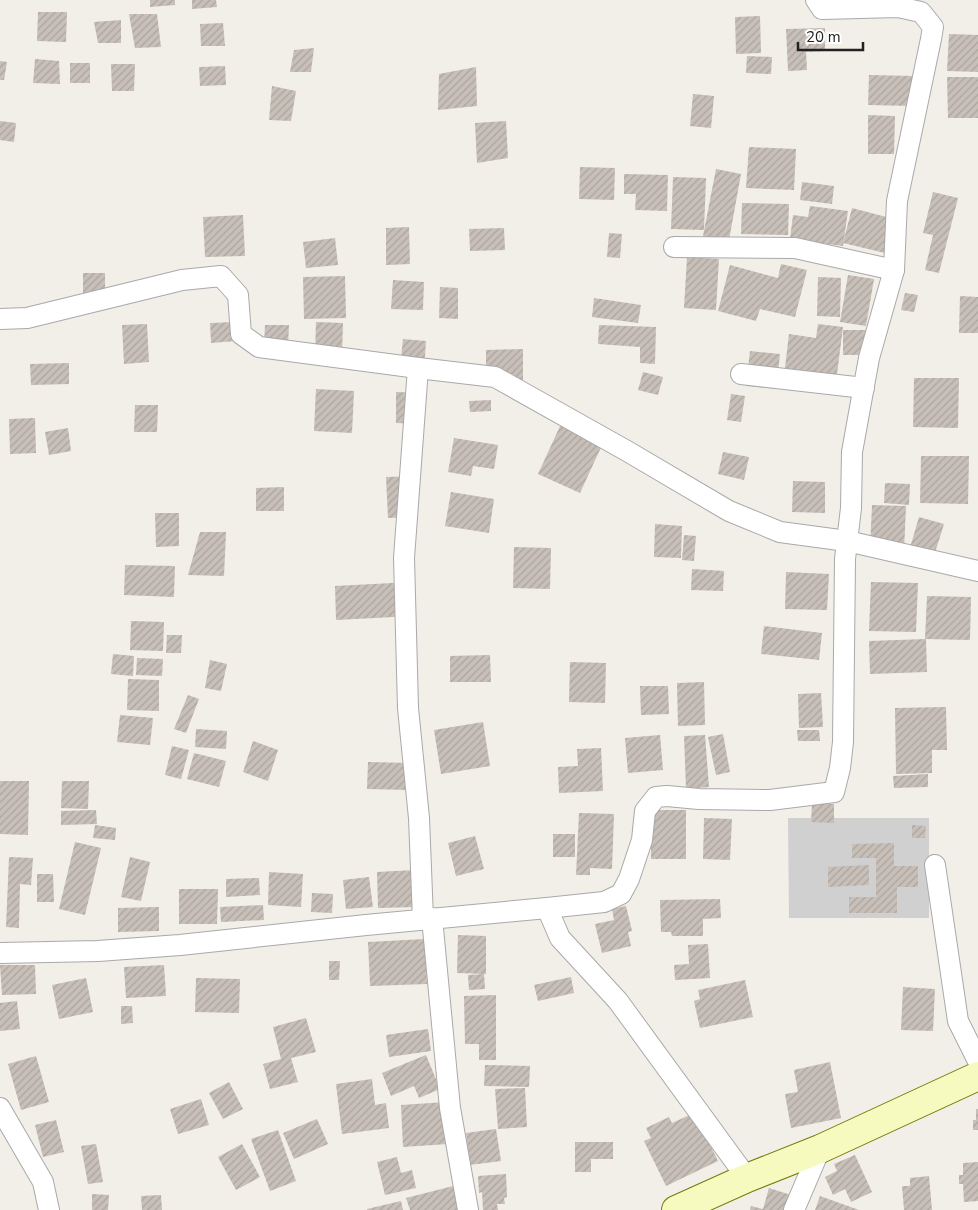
<svg xmlns="http://www.w3.org/2000/svg" width="978" height="1210" viewBox="0 0 978 1210" font-family="'Nunito Sans',sans-serif">
	<defs>
		<pattern id="building-hatch" width="6" height="6" patternUnits="userSpaceOnUse" patternTransform="scale(1.25)"><rect width="6" height="6" fill="#c7bfb8"/><path d="M-1 1l2-2M0 6l6-6M5 7l2-2" fill="none" stroke="#aba49e"/></pattern>
	</defs>
	<rect width="100%" height="100%" fill="#f2efe9"/>
	<path fill="#d0d0d0" d="M788,818H929V918H789Z"/>
	<g fill="url(#building-hatch)">
		<path d="M150,0H175V5L150,7Z"/>
		<path d="M192,0H216L217,7L192,9Z"/>
		<path d="M38,12H67L66,42L37,41Z"/>
		<path d="M129,14H157L161,47L135,48Z"/>
		<path d="M760,16L761,53L736,54L735,17Z"/>
		<path d="M121,20V43H98L94,22Z"/>
		<path d="M223,23L225,46H201L200,24Z"/>
		<path d="M825,28V51L806,52L807,70L788,71L786,29Z"/>
		<path d="M949,34L978,35V72L947,71Z"/>
		<path d="M314,48L311,72H290L294,50Z"/>
		<path d="M747,56L772,57L771,74L746,73Z"/>
		<path d="M35,59L59,61L60,84L33,83Z"/>
		<path d="M0,61L7,62L4,80H0Z"/>
		<rect x="70" y="63" width="20" height="20"/>
		<path d="M111,64H135L134,91H112Z"/>
		<path d="M225,66L226,85L200,86L199,67Z"/>
		<path d="M476,67L477,106L438,110L439,74Z"/>
		<path d="M869,75L914,76L913,106L868,105Z"/>
		<path d="M947,77H978V118H948Z"/>
		<path d="M272,86L296,91L291,121L269,120Z"/>
		<path d="M693,94L714,96L711,128L690,126Z"/>
		<path d="M868,115L895,116L894,154H868Z"/>
		<path d="M0,121L16,123L14,142L0,140Z"/>
		<path d="M506,121L508,158L477,163L475,123Z"/>
		<path d="M749,147L796,149L794,190L746,188Z"/>
		<path d="M580,167L615,168L614,200L579,199Z"/>
		<path d="M716,169L741,174L729,240L703,236Z"/>
		<path d="M624,174L668,175L667,211L635,210L636,194H624Z"/>
		<path d="M673,177L706,178L704,230L671,229Z"/>
		<path d="M802,182L834,186L832,204L800,200Z"/>
		<path d="M933,192L958,198L939,273L925,270L933,235L923,233Z"/>
		<path d="M742,203L789,204L788,235L741,234Z"/>
		<path d="M810,206L848,211L843,246L790,239L793,215L808,217Z"/>
		<path d="M852,208L894,219L885,253L843,243Z"/>
		<path d="M243,215L245,256L205,257L203,217Z"/>
		<path d="M409,227L410,264L386,265V228Z"/>
		<path d="M504,228L505,250L470,251L469,229Z"/>
		<path d="M609,233L622,234L620,258L607,257Z"/>
		<path d="M335,238L338,265L306,268L303,242Z"/>
		<path d="M687,257L719,259L716,310L684,308Z"/>
		<path d="M781,264L807,270L795,317L760,309L756,321L718,311L730,265L778,278Z"/>
		<rect x="83" y="273" width="22" height="29"/>
		<path d="M848,275L874,279L866,326L840,322Z"/>
		<path d="M345,276L346,318L304,319L303,277Z"/>
		<path d="M818,277L841,278L840,317L817,316Z"/>
		<path d="M393,280L424,282L423,310L391,309Z"/>
		<path d="M440,287L458,288V319L439,318Z"/>
		<path d="M905,293L918,295L914,312L901,310Z"/>
		<path d="M960,296L978,297V333H959Z"/>
		<path d="M594,298L641,305L638,323L592,317Z"/>
		<path d="M235,322L236,341L211,343L210,323Z"/>
		<path d="M316,322L343,323L342,354L315,353Z"/>
		<path d="M147,324L149,362L124,364L122,325Z"/>
		<path d="M818,324L843,327L836,382L784,376L789,334L816,338Z"/>
		<path d="M265,325H289L288,346L264,345Z"/>
		<path d="M599,325L656,327L655,364L640,363V347L598,344Z"/>
		<path d="M843,330H870L869,355H843Z"/>
		<path d="M403,339L426,341L424,370L400,368Z"/>
		<path d="M523,349V382H486V350Z"/>
		<path d="M750,351L780,354L776,389L746,386Z"/>
		<path d="M69,363V384L31,385L30,364Z"/>
		<path d="M643,372L663,377L658,395L638,390Z"/>
		<path d="M914,378H959L958,428L913,427Z"/>
		<path d="M316,389L354,391L352,433L314,431Z"/>
		<path d="M396,392L423,393V424L396,423Z"/>
		<path d="M731,394L745,396L741,422L727,420Z"/>
		<path d="M491,400V411L470,412L469,401Z"/>
		<path d="M135,405H158L157,432H134Z"/>
		<path d="M35,418L36,453L10,454L9,419Z"/>
		<path d="M561,424L603,443L580,493L538,474Z"/>
		<path d="M68,428L71,451L49,455L45,432Z"/>
		<path d="M454,438L498,445L494,469L473,466L471,476L448,472Z"/>
		<path d="M723,452L749,457L744,480L718,474Z"/>
		<path d="M921,456H969L968,504L920,503Z"/>
		<path d="M415,476L417,517L388,518L386,477Z"/>
		<path d="M793,481L825,482V513L792,512Z"/>
		<path d="M885,483L910,484L909,505L884,503Z"/>
		<path d="M284,487V511H256V488Z"/>
		<path d="M451,492L494,499L489,533L445,526Z"/>
		<path d="M872,505L906,506L904,551L870,549Z"/>
		<path d="M155,513H179V546L156,547Z"/>
		<path d="M919,517L944,524L933,559L909,551Z"/>
		<path d="M655,524L682,526L681,558L654,557Z"/>
		<path d="M200,532H226L224,576L188,575Z"/>
		<path d="M684,535L696,536L694,561L682,560Z"/>
		<path d="M514,547L551,548L550,589L513,588Z"/>
		<path d="M125,565L175,566L174,597L124,595Z"/>
		<path d="M692,569L724,571L723,591L691,590Z"/>
		<path d="M786,572L829,574L827,610L785,609Z"/>
		<path d="M411,582L413,616L336,620L335,586Z"/>
		<path d="M871,582L918,583L916,632L869,631Z"/>
		<path d="M927,596L971,597L970,640L925,639Z"/>
		<path d="M131,621L164,622L163,651L130,650Z"/>
		<path d="M764,626L822,633L819,660L761,654Z"/>
		<path d="M167,635H182L181,653H166Z"/>
		<path d="M926,639L927,672L870,674L869,641Z"/>
		<path d="M113,654L134,656L133,676L111,674Z"/>
		<path d="M490,655L491,682H450V656Z"/>
		<path d="M137,658L163,659L162,676L136,675Z"/>
		<path d="M210,660L227,664L221,691L205,688Z"/>
		<path d="M570,662L606,663L605,703L569,702Z"/>
		<path d="M128,679L159,680V711L127,710Z"/>
		<path d="M704,682L705,725L678,726L677,683Z"/>
		<path d="M640,686H668L669,714L641,715Z"/>
		<path d="M821,693L823,727L799,728L798,694Z"/>
		<path d="M188,695L199,699L186,733L174,729Z"/>
		<path d="M946,707L947,750H932V773L896,774L895,708Z"/>
		<path d="M120,715L153,718L150,745L117,742Z"/>
		<path d="M483,722L490,766L441,774L434,730Z"/>
		<path d="M196,729L227,731L226,749L195,747Z"/>
		<path d="M797,730H819L820,741H798Z"/>
		<path d="M723,734L730,772L716,775L708,737Z"/>
		<path d="M660,735L663,770L628,773L625,738Z"/>
		<path d="M705,735L709,787L686,789L684,736Z"/>
		<path d="M253,741L278,750L268,781L243,772Z"/>
		<path d="M172,746L189,750L181,779L165,775Z"/>
		<path d="M601,748L603,791L559,793L558,767L578,766L577,749Z"/>
		<path d="M194,753L226,761L219,787L187,779Z"/>
		<path d="M368,762L410,763V790L367,789Z"/>
		<path d="M928,774V787L894,788L893,776Z"/>
		<path d="M0,781H29L28,835L0,834Z"/>
		<path d="M62,781H89L88,809L61,808Z"/>
		<path d="M812,803L834,804V823L811,822Z"/>
		<path d="M96,810L97,824L61,825V811Z"/>
		<rect x="651" y="810" width="35" height="49"/>
		<path d="M579,813L614,814L612,869L590,868V875H576Z"/>
		<path d="M704,818L732,819L730,860L703,859Z"/>
		<path d="M95,825L116,828L115,840L93,838Z"/>
		<path d="M912,825L926,826L925,838H912Z"/>
		<rect x="553" y="834" width="22" height="23"/>
		<path d="M475,836L484,869L456,876L448,843Z"/>
		<path d="M75,842L101,848L85,915L59,909Z"/>
		<path d="M894,843V866H918V887H897V913H849V897H876V858H852V844Z"/>
		<path d="M9,857L33,858L31,885L20,884L19,928L6,927Z"/>
		<path d="M130,857L150,862L141,901L121,897Z"/>
		<path d="M869,865V885L828,887V867Z"/>
		<path d="M415,870L416,907L378,908L377,872Z"/>
		<path d="M269,872L303,874L301,907L268,905Z"/>
		<path d="M37,874H53L54,902H37Z"/>
		<path d="M369,877L373,907L346,909L343,880Z"/>
		<path d="M259,878L260,895L226,897V879Z"/>
		<path d="M179,889H218L217,924H179Z"/>
		<path d="M312,893L333,894L332,913L311,912Z"/>
		<path d="M720,899L721,918L703,919V936H672L671,932H661L660,900Z"/>
		<path d="M263,905L264,920L221,922L220,907Z"/>
		<path d="M626,906L632,931L628,932L631,946L602,953L595,924L614,920L612,909Z"/>
		<path d="M159,907V931L118,932V908Z"/>
		<path d="M458,935L486,936V974L457,973Z"/>
		<path d="M425,939L427,984L370,986L368,942Z"/>
		<path d="M708,944L710,978L675,980L674,965L689,964L688,945Z"/>
		<path d="M329,961H340L339,980H329Z"/>
		<path d="M0,965H35L36,994L2,995Z"/>
		<path d="M164,965L166,996L126,998L124,967Z"/>
		<path d="M484,974L485,989L469,990L468,975Z"/>
		<path d="M571,977L574,993L538,1001L534,985Z"/>
		<path d="M86,978L93,1012L59,1019L52,985Z"/>
		<path d="M196,978L240,979L239,1013L195,1012Z"/>
		<path d="M745,980L753,1017L700,1028L694,1001L700,999L698,990Z"/>
		<path d="M903,987L935,989L933,1031L901,1030Z"/>
		<path d="M496,995V1060H479V1044H465L464,996Z"/>
		<path d="M17,1001L20,1029L0,1031V1003Z"/>
		<path d="M121,1006H132L133,1023L121,1024Z"/>
		<path d="M306,1018L316,1052L291,1058L298,1082L270,1089L263,1064L281,1059L273,1027Z"/>
		<path d="M428,1029L431,1051L389,1057L386,1035Z"/>
		<path d="M426,1055L440,1089L419,1098L414,1086L391,1096L382,1073Z"/>
		<path d="M36,1056L49,1102L21,1110L8,1064Z"/>
		<path d="M830,1062L841,1118L791,1128L785,1094L798,1092L794,1070Z"/>
		<path d="M485,1065L530,1066L529,1087L484,1086Z"/>
		<path d="M372,1079L375,1105L386,1103L389,1128L342,1134L336,1084Z"/>
		<path d="M229,1082L243,1109L223,1119L209,1093Z"/>
		<path d="M525,1088L527,1127L498,1129L495,1089Z"/>
		<path d="M201,1099L209,1125L178,1134L170,1109Z"/>
		<path d="M446,1102L448,1144L403,1147L401,1105Z"/>
		<path d="M976,1109H978V1130H973V1120H976Z"/>
		<path d="M694,1113L718,1161L666,1186L644,1141L651,1138L646,1128L669,1117L672,1123Z"/>
		<path d="M317,1119L328,1144L294,1159L283,1133Z"/>
		<path d="M56,1120L64,1152L43,1157L35,1125Z"/>
		<path d="M496,1129L501,1161L470,1165L466,1133Z"/>
		<path d="M278,1130L296,1181L270,1191L251,1139Z"/>
		<path d="M575,1142H613V1159H591V1172H575Z"/>
		<path d="M96,1144L103,1182L88,1184L81,1146Z"/>
		<path d="M242,1144L260,1177L236,1190L218,1157Z"/>
		<path d="M855,1155L872,1192L851,1202L845,1189L833,1195L825,1177L837,1171L834,1164Z"/>
		<path d="M397,1157L401,1173L412,1170L416,1188L385,1195L377,1162Z"/>
		<path d="M978,1162V1201L964,1202L963,1184H959V1175H963V1163Z"/>
		<path d="M506,1174L507,1197L504,1198L505,1204H497L498,1210H483L482,1192L479,1193L478,1176Z"/>
		<path d="M929,1176L932,1210H904L902,1186H910V1178Z"/>
		<path d="M457,1185L463,1210H410L406,1198Z"/>
		<path d="M769,1188L791,1195L787,1210H750L751,1206L763,1209Z"/>
		<path d="M92,1194L109,1195L108,1210H92Z"/>
		<path d="M161,1195L162,1210H142L141,1196Z"/>
		<path d="M820,1196L859,1210H815Z"/>
		<path d="M401,1201L403,1210H367V1209Z"/>
	</g>
	<g fill="none" stroke-linecap="round" stroke-linejoin="round">
		<defs>
			<g id="street">
				<path d="M674,247L795,248L894,270"/>
				<path d="M0,319L27,318L182,280L221,276L238,295L241,334L259,347L418,368"/>
				<path d="M741,374L864,388"/>
				<path d="M935,865L958,1021L978,1061"/>
				<path d="M547,908L604,902L621,894L629,879L642,840L645,811L656,797L667,796L699,799L770,800L834,792L840,768L843,742L845,559L851,508L852,452L869,358L894,270L897,201L931,39L933,27L921,12L898,7L822,9L816,0"/>
				<path d="M432,918L450,1108L468,1210"/>
				<path d="M423,919L419,818L408,708L404,558L418,368L495,377L627,451L729,511L780,532L847,541L978,571"/>
				<path d="M0,953L98,951L180,945L366,925L547,908L560,938L618,1001L747,1178"/>
				<path d="M0,1108L43,1182L49,1210"/>
				<path d="M794,1210L820,1149"/>
			</g>
			<path id="secondary" d="M676,1210L747,1178L820,1149L978,1076"/>
		</defs>
		<use href="#street" stroke="#a9a9a9" stroke-width="22"/>
		<use href="#secondary" stroke="#707d05" stroke-width="30"/>
		<use href="#street" stroke="#fff" stroke-width="20"/>
		<use href="#secondary" stroke="#f7fabf" stroke-width="28"/>
	</g>
	<path d="M798 42v8h65v-8" fill="none" stroke="#222222" stroke-width="2.5"/>
	<text x="806" y="42" font-size="15" fill="#222222" stroke="#ffffff" stroke-width="4" paint-order="stroke">20 m</text>
</svg>
